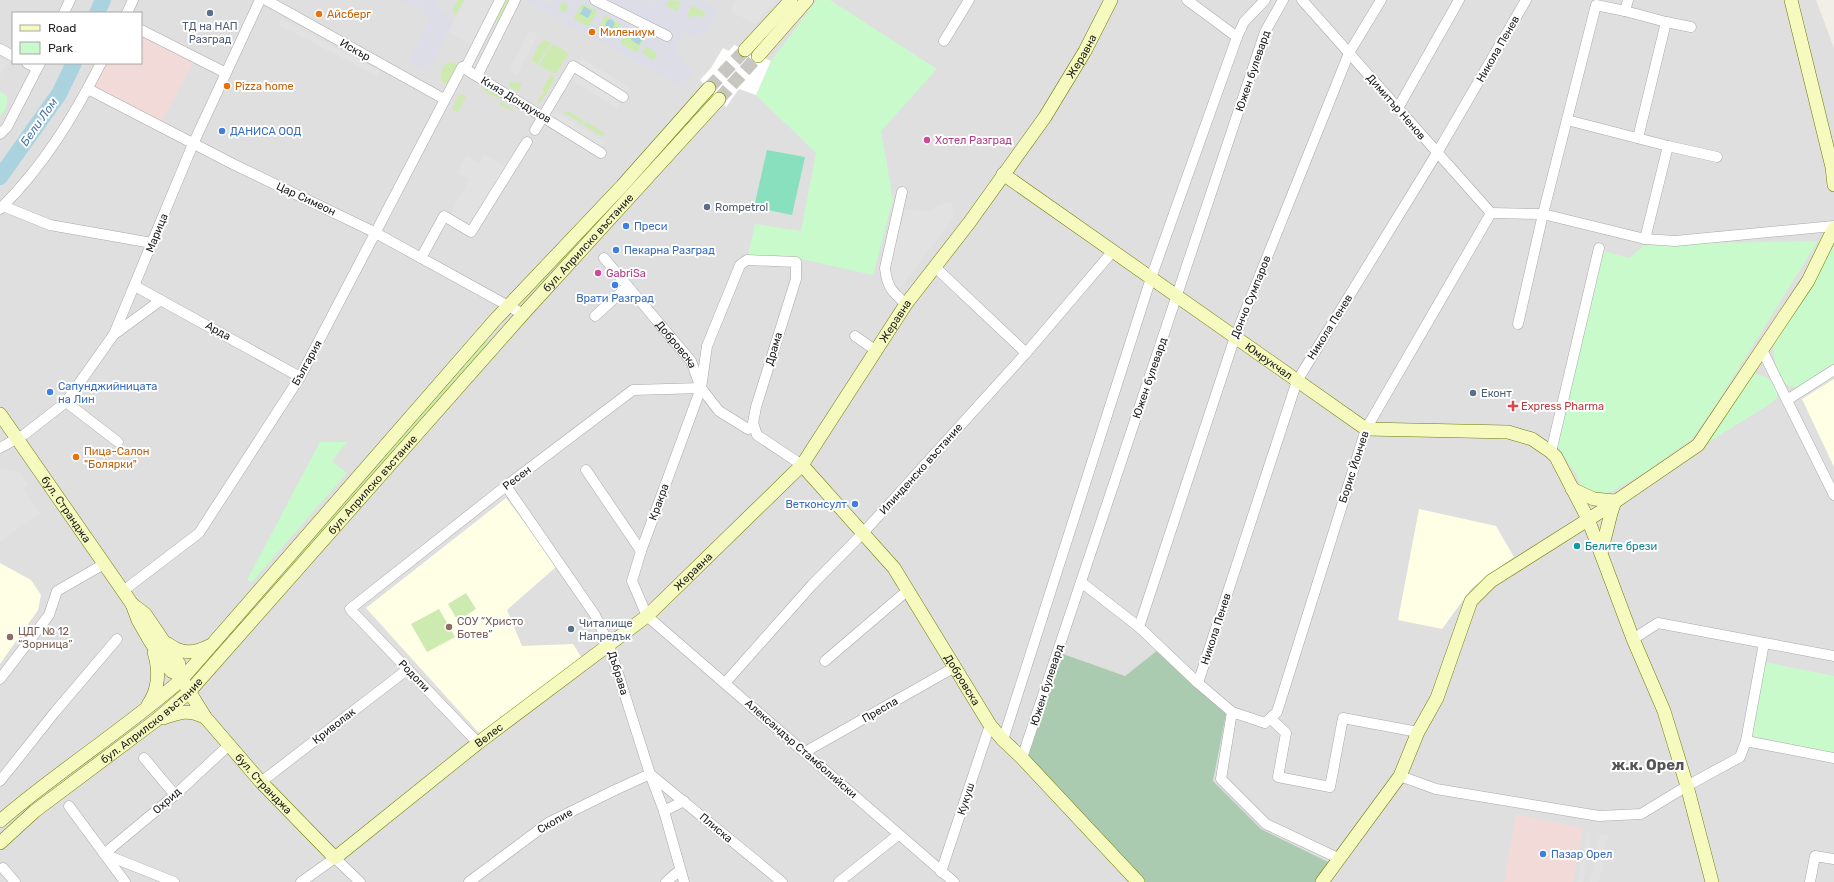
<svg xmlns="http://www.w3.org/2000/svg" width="1834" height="882" viewBox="0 0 1834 882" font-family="Rubik,sans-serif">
	<rect width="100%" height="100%" fill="#f2efe9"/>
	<path fill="#e0dfdf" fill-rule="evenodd" d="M0,0H1816L1834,48V882H0ZM13,13H141V63H13Z"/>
	<g fill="#f2dad9">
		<path d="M141,33L194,61L161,123L93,87L105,63H141Z"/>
		<path d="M1516,814L1583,828L1573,882H1504Z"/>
	</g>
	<g fill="#ffffe5">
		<path d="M1834,379V467L1802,399Z"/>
		<path d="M506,498L557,566L507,610L522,646L573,644L583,660L479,733L366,608Z"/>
		<path d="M1419,509L1496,526L1514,557L1472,588L1442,629L1398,620Z"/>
		<path d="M0,563L31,580L41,595L38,610L0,664Z"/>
	</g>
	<g fill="#cdebb0">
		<path d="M458,0H464L455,16L453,9Z"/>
		<path d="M503,0H509L498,22H494Z"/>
		<path d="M669,0L682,1L677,11L666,6Z"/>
		<path d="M562,1L569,5L565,13L558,9Z"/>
		<path d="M582,3L598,11L589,27L573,19Z"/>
		<path d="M692,5L706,13L703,18L691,19L686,16Z"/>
		<path d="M605,15L621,24L613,39L597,30Z"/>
		<path d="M628,28L646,37L637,53L620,44Z"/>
		<path d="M545,40L551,43L537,64L532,61V59L540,43Z"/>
		<path d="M552,44L566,51L568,55L557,72L554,74L539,65Z"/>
		<path d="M646,46L658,54L654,61L642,53Z"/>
		<path d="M452,62L458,65L448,85L442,82L440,74L445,64Z"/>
		<path d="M551,75L555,79L541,102L538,103L537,102L544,91L542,89Z"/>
		<path d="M510,82L522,83L518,92L509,86Z"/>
		<path d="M486,86L500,95L498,99L483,90Z"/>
		<path d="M462,94L466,96L458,112L453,110V107L459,95Z"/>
		<path d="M710,96L711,98L629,190L533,291L532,289Z"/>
		<path d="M500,101L513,109V111L499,105Z"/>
		<path d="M563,112H570L584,121L582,124Z"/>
		<path d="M586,122L605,133L603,137L584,125Z"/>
		<path d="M486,340L489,342L208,665L206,663Z"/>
		<path d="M466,593L476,609L458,621L448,604Z"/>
		<path d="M439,609L455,637L427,652L411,624Z"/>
	</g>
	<path fill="#aacbaf" d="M1158,650L1226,714L1213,781L1261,829L1328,862L1315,882H1145L1028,756L1063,654L1125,676Z"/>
	<g fill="#c8facc">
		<path d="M817,0H830L937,69L881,131L893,200L873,275L797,258L748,255L755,224L801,231L816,153L756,95L771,61Z"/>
		<path d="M0,91L7,97L6,108L0,116Z"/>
		<path d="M1818,241L1717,403L1692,439L1646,472L1607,494L1591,493L1582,488L1576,474L1557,445L1600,250L1630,258L1645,244Z"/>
		<path d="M1834,244V363L1798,387C1794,387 1789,387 1786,384C1778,375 1772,354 1773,342L1815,279Z"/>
		<path d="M1752,374C1767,374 1778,383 1777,398L1770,404L1707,443Z"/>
		<path d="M320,442H347L332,461L347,473L252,582L247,580Z"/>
		<path d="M1765,662L1834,676V753L1752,736Z"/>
	</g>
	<path fill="#88e0be" d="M767,150L805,157L792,215L754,207Z"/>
	<g fill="#e2e2e2">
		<path d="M465,0H494L471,45L448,32Z"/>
		<path d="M736,0H777L755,24L730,11Z"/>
		<path d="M282,19L380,71L377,76L279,25Z"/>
		<path d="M530,30L538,35L517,75L509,70Z"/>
		<path d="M0,58L8,62L0,76Z"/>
		<path d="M581,58L630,88L617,108L569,79Z"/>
		<path d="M553,110L605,142L600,150L548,118Z"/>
		<path d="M484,154L505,167L469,225L450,214L469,179L458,173L466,156L479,163Z"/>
		<path d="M951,201L954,217L901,287L890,280L889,271L905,209L927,211Z"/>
		<path d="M0,468L20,472L28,484L23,488L40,513L0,542Z"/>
		<path d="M1587,831L1591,832L1588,853L1583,852Z"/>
		<path d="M1600,834L1608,835L1599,882H1590Z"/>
		<path d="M1582,857L1587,858L1583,882H1577Z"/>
	</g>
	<g fill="#dddde8" fill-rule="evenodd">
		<path d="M399,0H435L440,9L451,16L453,23L428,72L408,61L431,18L422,13L425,8L419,4L416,9Z"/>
		<path d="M523,0H540L551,5L554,0H567L571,2L572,0H642L645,2L646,0L655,2L656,0H669L666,6L677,11L682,1L680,0H700L719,9L706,35L700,33L697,38L683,32L673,51L685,57L682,63L694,70L684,88ZM562,2L569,5L565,13L558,9ZM582,3L598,11L589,27L573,19ZM692,5L706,13L703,18L698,15L697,17L693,15L691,18L686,16ZM605,15L621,24L613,39L597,30ZM628,28L645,37L637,53L620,44ZM646,46L657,54L654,61L642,53Z"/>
	</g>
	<g fill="#aad3df">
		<path d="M584,6L592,11L588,18L580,14Z"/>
		<circle cx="610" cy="24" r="4.5"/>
		<path d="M634,33L643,38L639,45L631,40Z"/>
	</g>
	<path fill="#fff" d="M734,45L771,61L756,95L739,89L726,107L700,80L711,68L723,48L729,51Z"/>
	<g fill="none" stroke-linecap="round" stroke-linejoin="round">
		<g stroke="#aad3df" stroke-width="16">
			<path d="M97,13L103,0"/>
			<path d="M0,177L59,94L74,63"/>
		</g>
		<g stroke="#c8c6c1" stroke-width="13" stroke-dasharray="13 6" stroke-linecap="butt">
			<path d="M709,88L745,50"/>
			<path d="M719,99L758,56"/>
		</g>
		<defs>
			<g id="street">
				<path d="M266,0L444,99"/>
				<path d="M595,0L667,36"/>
				<path d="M1187,0L1237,37"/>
				<path d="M1302,0L1491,213"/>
				<path d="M1628,0L1625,11L1666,22L1638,138"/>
				<path d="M64,13L70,0"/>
				<path d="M127,13L133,0"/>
				<path d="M1666,22L1691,27"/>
				<path d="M141,30L226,73"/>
				<path d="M944,41L969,0"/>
				<path d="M0,49L13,56"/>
				<path d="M27,63L37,68"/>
				<path d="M465,69L500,0"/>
				<path d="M477,76L515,0"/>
				<path d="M88,89L233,164L374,232L523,314"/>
				<path d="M1398,108L1459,0"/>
				<path d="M1567,120L1668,146L1717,157"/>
				<path d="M535,130L573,66L623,97"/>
				<path d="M0,134L7,127L40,63"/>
				<path d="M902,192L885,268C887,287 892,292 906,304"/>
				<path d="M3,206L50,225L152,243"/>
				<path d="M0,209C43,167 74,116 101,63"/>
				<path d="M1491,213L1543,214L1645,239L1675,241L1834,226"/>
				<path d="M1645,239L1668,146"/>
				<path d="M421,258L444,216L471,232L527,142"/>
				<path id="s1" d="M604,258L691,361L701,388L719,411L748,429"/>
				<path d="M935,267L1026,353"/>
				<path d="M135,286L300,377"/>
				<path d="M595,316L628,286"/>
				<path d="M1518,324L1543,214L1596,5L1625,11"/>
				<path d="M116,333L161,300"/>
				<path d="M855,336L875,350"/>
				<path d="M1762,350L1834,495"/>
				<path d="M1787,400L1834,370"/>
				<path d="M66,402L118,442"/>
				<path d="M0,448L25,434L66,402L114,334L193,144L260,0"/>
				<path d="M1551,452L1599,248"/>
				<path d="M802,465L757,435L753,423L756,407L796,279V262L747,260L740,265L707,346L701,388L641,551L632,581L647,616L954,882"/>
				<path d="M586,470L641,551"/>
				<path d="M506,486L595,615L609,645L650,774L664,811L684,882"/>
				<path d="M1081,582L1139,627L1198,683L1232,712L1265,723L1277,712L1366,429L1491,213"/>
				<path d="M123,591L199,533L300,377L462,67L601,153"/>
				<path d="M1139,627L1235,337L1349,53L1381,0"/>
				<path d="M1633,639L1658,623L1834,656"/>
				<path d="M825,661L908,590"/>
				<path d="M0,679L49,615L57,591L104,564"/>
				<path d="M725,683L812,585L863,533L1026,353L1113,251"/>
				<path d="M1198,683L1297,381L1437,153L1526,0"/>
				<path d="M1232,712L1221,779L1266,824L1340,859"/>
				<path d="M1271,719L1286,733L1278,777L1330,787L1343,718L1418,732"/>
				<path d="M1003,740L1151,278L1237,37L1244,22L1265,0"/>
				<path d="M1746,741L1834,758"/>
				<path d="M478,743L350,609L506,486L633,390L701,388"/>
				<path d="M805,752L955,667"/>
				<path d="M144,758L175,795"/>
				<path d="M1022,758L1265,32L1283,0"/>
				<path d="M1400,776L1436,789L1599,816L1641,814L1687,786L1740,757L1746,741L1764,643"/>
				<path d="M0,781L55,712L117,639"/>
				<path d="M261,782L408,669"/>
				<path d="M69,806L125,882"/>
				<path d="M664,811L684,801"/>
				<path d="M3,868L15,882"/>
				<path d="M941,872L990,725"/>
				<path d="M174,882L104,854L175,795L228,746"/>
				<path d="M301,882L335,858L360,882"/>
				<path d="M469,882L548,823L615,790L650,774L782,882"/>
				<path d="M666,882L680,870"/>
				<path d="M839,882L898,835"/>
				<path d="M1810,882L1815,856L1834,859"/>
			</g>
			<g id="secondary">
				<path d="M1791,0L1832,167L1834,185"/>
				<path d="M745,50L791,0"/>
				<path d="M758,56L807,0"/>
				<path id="s2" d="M1003,174L1366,429L1508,432L1532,439L1551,452L1556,457L1588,519L1633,639L1664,711L1687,786L1712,882"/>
				<path id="s3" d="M0,414L123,591L132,604L145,614L179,664V675"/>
				<path id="s4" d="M802,465L894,568L990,725L1003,740L1022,758L1138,882"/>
				<path d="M1572,489L1594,499L1615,501"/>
				<path d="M1601,553L1611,513L1615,501"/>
				<path id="s5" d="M132,604L138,620L150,641L171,671L179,675L205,717L261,782L335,858L478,743L647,616L802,465L906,304L969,223L1045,117L1085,51L1111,0"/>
				<path d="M168,644C181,654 194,654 209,646"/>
				<path d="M148,705C159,689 160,671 154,652"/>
				<path d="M163,718C181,712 187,709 205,717"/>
				<path d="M0,821C58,771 124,730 182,679L494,321L622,186L709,88"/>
				<path id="s6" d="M0,843L35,811L155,721L189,692L523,314L719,99"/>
				<path d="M1322,882L1400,776L1418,732L1437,698L1471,601L1491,581L1600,512L1698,445L1808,281L1834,228"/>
			</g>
		</defs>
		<use href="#street" stroke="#a9a9a9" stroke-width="11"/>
		<use href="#secondary" stroke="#707d05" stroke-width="14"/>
		<use href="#street" stroke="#fff" stroke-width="10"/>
		<use href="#secondary" stroke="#f7fabf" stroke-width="13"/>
	</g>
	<g fill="#5c6f8a" stroke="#fff" stroke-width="1.5">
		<circle cx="210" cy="13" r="4"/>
		<circle cx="707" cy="207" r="4"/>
		<circle cx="1473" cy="393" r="4"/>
		<circle cx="571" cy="629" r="4"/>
	</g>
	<g fill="#e8710a" stroke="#fff" stroke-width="1.5">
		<circle cx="319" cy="14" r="4"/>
		<circle cx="592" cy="32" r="4"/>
		<circle cx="227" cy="86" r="4"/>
		<circle cx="76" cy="457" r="4"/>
	</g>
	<g fill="#3f7fe0" stroke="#fff" stroke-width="1.5">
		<circle cx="222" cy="131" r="4"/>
		<circle cx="626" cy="226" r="4"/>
		<circle cx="616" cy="250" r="4"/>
		<circle cx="615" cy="285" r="4"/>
		<circle cx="50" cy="392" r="4"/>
		<circle cx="855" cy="504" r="4"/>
		<circle cx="1543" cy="854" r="4"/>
	</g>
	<g fill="#d1479c" stroke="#fff" stroke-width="1.5">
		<circle cx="927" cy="140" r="4"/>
		<circle cx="598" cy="273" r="4"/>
	</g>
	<path fill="#e0444e" stroke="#fff" stroke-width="1.5" d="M1511 400h4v4h4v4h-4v4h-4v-4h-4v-4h4z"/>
	<circle fill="#0f9aa8" stroke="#fff" stroke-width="1.5" cx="1577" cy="546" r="4"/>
	<g fill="#8d6e63" stroke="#fff" stroke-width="1.5">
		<circle cx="449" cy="627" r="4"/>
		<circle cx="10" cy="637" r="4"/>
	</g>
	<g text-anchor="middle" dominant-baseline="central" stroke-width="4" stroke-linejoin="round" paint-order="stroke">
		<g font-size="11" fill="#c56008" stroke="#fff" text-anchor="start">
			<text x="327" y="14">Айсберг</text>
			<text x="600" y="32">Милениум</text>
			<text x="235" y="86">Pizza home</text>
			<text x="84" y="451">Пица-Салон<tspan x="84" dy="13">"Болярки"</tspan></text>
		</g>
		<g font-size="11" fill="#4e5e75" stroke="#fff" text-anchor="start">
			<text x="210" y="26" text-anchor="middle">ТД на НАП<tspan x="210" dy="13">Разград</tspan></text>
			<text x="715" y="207">Rompetrol</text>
			<text x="1481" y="393">Еконт</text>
			<text x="579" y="623">Читалище<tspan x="579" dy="13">Напредък</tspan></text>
		</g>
		<g font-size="11" fill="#222" stroke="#fff">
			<text transform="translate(1498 49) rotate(-60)">Никола Пенев</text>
			<text transform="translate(355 50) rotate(29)">Искър</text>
			<text stroke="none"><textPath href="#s5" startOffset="1435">Жеравна</textPath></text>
			<text transform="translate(1253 71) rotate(-71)">Южен булевард</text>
			<text transform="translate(516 100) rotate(31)">Княз Дондуков</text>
			<text transform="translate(1396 107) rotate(49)">Димитър Ненов</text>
			<text transform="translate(306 199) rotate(25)">Цар Симеон</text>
			<text transform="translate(157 233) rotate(-68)">Марица</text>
			<text stroke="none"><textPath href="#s6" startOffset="843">бул. Априлско въстание</textPath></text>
			<text transform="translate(1251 297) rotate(-68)">Дончо Сумпаров</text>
			<text stroke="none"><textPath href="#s5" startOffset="1111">Жеравна</textPath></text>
			<text transform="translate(1330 327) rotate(-58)">Никола Пенев</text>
			<text transform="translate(218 331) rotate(29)">Арда</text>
			<text stroke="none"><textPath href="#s1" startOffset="113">Добровска</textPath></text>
			<text transform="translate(774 349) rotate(-73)">Драма</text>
			<text stroke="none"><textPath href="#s2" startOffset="325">Юмрукчал</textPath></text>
			<text transform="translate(307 363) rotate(-61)">България</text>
			<text transform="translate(1150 378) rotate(-71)">Южен булевард</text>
			<text transform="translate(1354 467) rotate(-72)">Борис Йончев</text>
			<text transform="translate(921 469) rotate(-48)">Илинденско въстание</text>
			<text transform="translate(517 478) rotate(-37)">Ресен</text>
			<text stroke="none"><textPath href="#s6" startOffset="519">бул. Априлско въстание</textPath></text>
			<text transform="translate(659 502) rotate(-70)">Кракра</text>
			<text stroke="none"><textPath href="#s3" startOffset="116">бул. Странджа</textPath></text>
			<text stroke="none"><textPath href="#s5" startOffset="787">Жеравна</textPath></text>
			<text transform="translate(1216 629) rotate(-72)">Никола Пенев</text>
			<text transform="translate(618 673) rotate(73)">Дъбрава</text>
			<text transform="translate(414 676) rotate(46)">Родопи</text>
			<text stroke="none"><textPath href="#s4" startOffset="269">Добровска</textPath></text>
			<text transform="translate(1047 685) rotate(-72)">Южен булевард</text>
			<text transform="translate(880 710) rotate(-30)">Преспа</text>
			<text stroke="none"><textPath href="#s6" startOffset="195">бул. Априлско въстание</textPath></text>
			<text transform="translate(334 726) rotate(-38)">Криволак</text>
			<text stroke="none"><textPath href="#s5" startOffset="525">Велес</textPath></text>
			<text transform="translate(801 749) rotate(41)">Александър Стамболийски</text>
			<text stroke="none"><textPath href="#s5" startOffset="225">бул. Странджа</textPath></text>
			<text transform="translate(966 799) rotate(-72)">Кукуш</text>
			<text transform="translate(167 801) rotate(-41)">Охрид</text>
			<text transform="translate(555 821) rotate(-30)">Скопие</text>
			<text transform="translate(716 828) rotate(40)">Плиска</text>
		</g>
		<g font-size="11" fill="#366cbe" stroke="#fff" text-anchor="start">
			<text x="230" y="131">ДАНИСА ООД</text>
			<text x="634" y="226">Преси</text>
			<text x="624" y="250">Пекарна Разград</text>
			<text x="615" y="298" text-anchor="middle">Врати Разград</text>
			<text x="58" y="386">Сапунджийницата<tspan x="58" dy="13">на Лин</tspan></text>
			<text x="847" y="504" text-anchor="end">Ветконсулт</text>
			<text x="1551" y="854">Пазар Орел</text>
		</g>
		<g font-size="11" fill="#b23c85" stroke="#fff" text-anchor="start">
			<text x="935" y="140">Хотел Разград</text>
			<text x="606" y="273">GabriSa</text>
		</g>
		<g font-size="11" fill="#be3a42" stroke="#fff" text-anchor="start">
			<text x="1521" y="406">Express Pharma</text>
		</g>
		<g font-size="11" fill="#0d838f" stroke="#fff" text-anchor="start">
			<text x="1585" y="546">Белите брези</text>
		</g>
		<g font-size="11" fill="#785e54" stroke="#fff" text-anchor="start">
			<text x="457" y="621">СОУ “Христо<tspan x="457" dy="13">Ботев”</tspan></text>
			<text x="18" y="631">ЦДГ № 12<tspan x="18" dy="13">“Зорница”</tspan></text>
		</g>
		<g font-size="12" font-style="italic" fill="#4a7aab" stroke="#fff">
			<text transform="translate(39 122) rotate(-55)">Бели Лом</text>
		</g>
		<g font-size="15" font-weight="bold" fill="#555" stroke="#fff">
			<text x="1648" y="765">ж.к. Орел</text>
		</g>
	</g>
	<rect x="12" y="12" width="130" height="52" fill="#ffffff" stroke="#a7a7a7"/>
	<rect x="20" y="25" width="20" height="6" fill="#f7fabf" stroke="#a7a7a7"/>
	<text x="48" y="32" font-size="12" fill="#222222">Road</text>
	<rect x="20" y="42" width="20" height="12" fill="#c8facc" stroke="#a7a7a7"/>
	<text x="48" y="52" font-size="12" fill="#222222">Park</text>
</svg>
